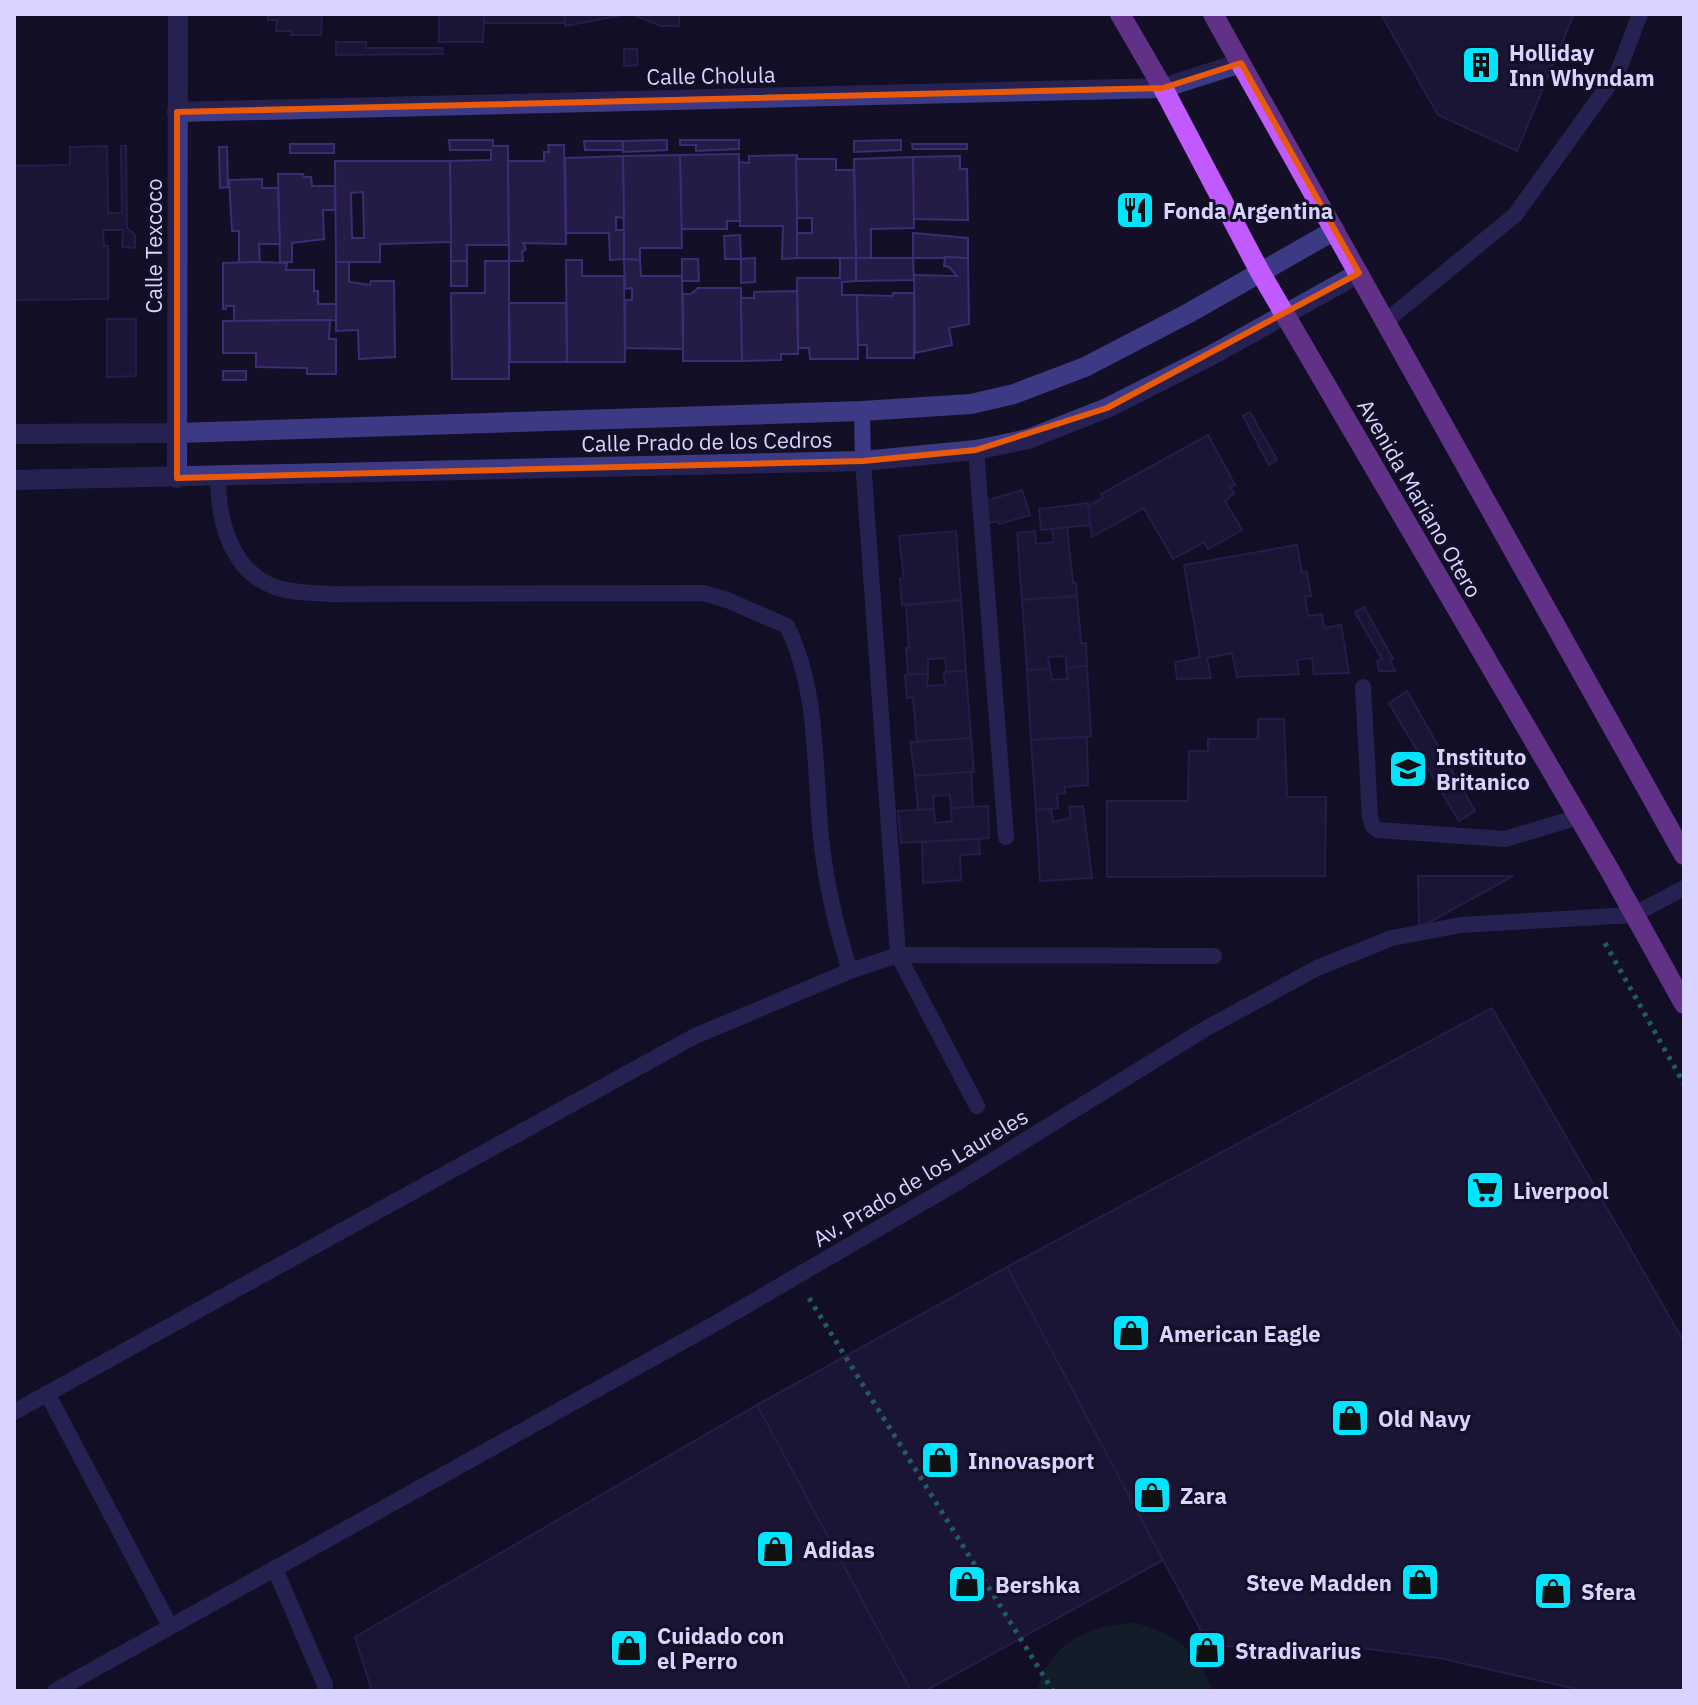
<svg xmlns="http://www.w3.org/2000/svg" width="1698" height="1705" viewBox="0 0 1698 1705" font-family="'IBM Plex Sans',sans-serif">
	<rect width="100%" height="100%" fill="#130f26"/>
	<path fill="#12302f" d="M1135,1623C1176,1635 1198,1649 1212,1691H1037C1050,1642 1088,1626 1135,1623Z"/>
	<g fill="#241b47" stroke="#3b2d73" stroke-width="2" fill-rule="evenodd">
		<path d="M268,14H322L321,35H291L292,31H276L277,20H268Z"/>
		<path d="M439,14H484L483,42H439Z"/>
		<rect x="484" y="14" width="81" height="9"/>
		<path d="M565,14H628L565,26Z"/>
		<path d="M631,14H679V26H661Z"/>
		<path d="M1381,14H1574L1517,151L1438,115Z"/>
		<path d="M336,42H366V48H442L443,54L336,55Z"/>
		<path d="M624,49H637L638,65L624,66Z"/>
		<path d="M449,140H493V146H508L509,245H467V261H451L450,161L491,160V150H450Z"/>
		<path d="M667,140V150L623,152V141Z"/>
		<path d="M680,140H739V149L696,151V145H680Z"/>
		<path d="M901,140V150L854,152V141Z"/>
		<path d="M584,141H623V150H585Z"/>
		<rect x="290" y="144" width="44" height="9"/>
		<path d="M912,144H967V149H913Z"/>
		<path d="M548,145H564L566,244L523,243L526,249L522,252L523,261H509L508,161H544V152H549Z"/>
		<path d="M107,146L108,213H122L121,146H126L127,228L135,235V248L122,247L123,230H103L104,246H108V299L14,300V166L70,165V147Z"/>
		<path d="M219,147H227L228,187L220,188Z"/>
		<path d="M739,154L740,221H727V229H681L680,155Z"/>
		<path d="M680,155L682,248H640V260L624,259L623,156Z"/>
		<path d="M797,155V258L782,259L783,226H740L739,162L749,163V156Z"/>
		<path d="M623,156L624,218L616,217V230H624V259L610,260L609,233H566L565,158Z"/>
		<path d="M960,156V169H967L968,220L913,219V157Z"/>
		<path d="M913,157L914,228L871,229V258H856L854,159Z"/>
		<path d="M796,159H836V170H854L856,258H797V233H812V218H797Z"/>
		<path d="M335,161H450L451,242L380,244V262H336ZM363,192L364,238H352L351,193Z"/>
		<path d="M278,174H303L304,177H311L312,186H335V210H323L324,239L292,243V262H280Z"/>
		<path d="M262,179V188H278L280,244H259L260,262L239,263V231H232L229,180Z"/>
		<path d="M913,233L968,238V258H913Z"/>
		<path d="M740,235L741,259H725L724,236Z"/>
		<path d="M945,257L968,258L969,324L949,328L952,345L915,353L914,275L957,276L949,267L944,266Z"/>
		<path d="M755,258V282L741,283V259Z"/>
		<path d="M840,258H856V281L842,282V295H857L858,359H810L809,348H798L797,278H840Z"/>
		<path d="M856,258H913L914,280L856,281Z"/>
		<path d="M624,259L640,260L641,276H682L683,349L625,348V300H632V288L625,289Z"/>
		<path d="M682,259H698L699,281H682Z"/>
		<path d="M566,260H582V276H624L625,362H567Z"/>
		<rect x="451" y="261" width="16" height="25"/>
		<path d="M485,261H509V379H452L451,293H485Z"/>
		<path d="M260,262L287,263L286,270H314V291H318V304H336V320L234,321V306H226V309H223V263Z"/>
		<path d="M336,262H349V282L370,285L371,281H394L395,357L359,359L358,330L336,331Z"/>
		<path d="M698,288H741L742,361H683V294H691Z"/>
		<path d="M797,291L798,354H781V360L742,361L741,298H754V292Z"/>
		<path d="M893,293H914V358H867V345H858L857,295L893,296Z"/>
		<path d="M509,303H566L567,362H510Z"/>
		<path d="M107,319H136V376L107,377Z"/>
		<path d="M330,320L329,339H336V374H307V368L256,367V353H223V321Z"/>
		<rect x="223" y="371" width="23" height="9"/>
		<path d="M1250,412L1277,460L1269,465L1243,416Z"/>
		<path d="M1208,435L1235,485L1230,487L1234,493L1225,501L1242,530L1208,549L1204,542L1173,559L1144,508L1092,537L1088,506L1103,498L1101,494Z"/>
		<path d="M1022,490L1030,515L999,524L998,521L987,524L982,502Z"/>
		<path d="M1088,503L1090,525L1041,530L1039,509Z"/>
		<path d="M1067,527L1073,583H1076L1077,596L1022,600L1017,533L1035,531L1036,544L1054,542L1052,529Z"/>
		<path d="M956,531L961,600L902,605L900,579L904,578L899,536Z"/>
		<path d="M1297,545L1302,573L1307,572L1311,596L1305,597L1308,616L1322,614L1324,628L1341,625L1349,673L1314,674L1312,658L1297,660L1299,674L1237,677L1232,653L1207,658L1211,678L1177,679L1175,662L1200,657L1184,565Z"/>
		<path d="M1077,596L1081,643H1086L1087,666L1066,668V656L1048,657L1050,669L1027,670L1022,600Z"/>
		<path d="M961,600L966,671L947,672L945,658L928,659V674H908L906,648H909L906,605Z"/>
		<path d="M1364,607L1393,659L1390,661L1395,671H1379L1377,661L1382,659L1355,612Z"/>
		<path d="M1087,666L1091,736L1031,740L1027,670L1050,669L1052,680L1068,679L1066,668Z"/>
		<path d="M966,671L971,738L917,742L913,697L907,698L905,675L928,674L927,686L945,685L944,672Z"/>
		<path d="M1407,691L1475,811L1459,821L1389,703Z"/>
		<path d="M1258,719H1284L1287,797H1326L1325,876L1107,877V801H1188L1189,751H1208V739H1258Z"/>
		<path d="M1087,737L1088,785L1065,787V793L1057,794L1058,808L1036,810L1031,740Z"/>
		<path d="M971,738L974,772L915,776L910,742Z"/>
		<path d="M971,772L973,807L951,808L950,795L933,796L934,809L918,810L915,776Z"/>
		<path d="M988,806L989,838L901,843L898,811L934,809L935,823L952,821L951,808Z"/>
		<path d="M1083,806L1092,878L1040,881L1036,810L1051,809L1053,822L1071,818L1069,807Z"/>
		<path d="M979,839L980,854L960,855L961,880L923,883L922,842Z"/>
		<path d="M1418,876H1513L1419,928Z"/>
		<path d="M1492,1008L1684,1342V1691L1581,1690L1439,1658L1353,1647L1209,1646L1007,1267Z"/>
		<path d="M1007,1267L1163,1560L925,1691H911L757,1405Z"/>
		<path d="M757,1405L911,1691H372L355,1637Z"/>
	</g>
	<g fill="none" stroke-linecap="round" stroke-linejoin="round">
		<g stroke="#2fb8b0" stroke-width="5" stroke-dasharray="4 6" stroke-linecap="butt">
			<path d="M1605,943L1684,1084"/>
			<path d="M809,1298L1053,1691"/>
		</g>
		<g stroke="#3d3a85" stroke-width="16">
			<path d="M1386,321L1515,215L1618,72L1640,14"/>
			<path d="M862,411L863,461L898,955L977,1106"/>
			<path d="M976,450L1006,837"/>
			<path d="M218,477C218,519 230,571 275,587C292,593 313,593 331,594L703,593L727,600L787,626C819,691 814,768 821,838C826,884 836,927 850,971"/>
			<path d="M1363,687L1370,817L1373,826L1378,830L1505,839L1578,817"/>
			<path d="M47,1393L170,1626"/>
			<path d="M14,1412L695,1036L850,971L898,955L1214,956"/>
			<path d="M275,1569L325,1685"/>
			<path d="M55,1691L718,1322L958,1182L1205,1029L1317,968L1392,938L1461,925L1633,915L1684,888"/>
		</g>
		<g stroke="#3d3a85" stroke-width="20">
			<path d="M177,112L1163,88L1241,63"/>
			<path d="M14,434L177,433L862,411L971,404L1014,394L1085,367L1187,314L1335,230"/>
			<path d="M177,478L178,14"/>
			<path d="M14,480L863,461L976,450L1028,439L1107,408L1210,356L1359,273"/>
		</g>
		<g stroke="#c25bff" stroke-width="20">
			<path d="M1120,14L1163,88L1260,272L1609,869L1684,1004"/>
			<path d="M1213,14L1684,855"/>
		</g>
	</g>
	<path d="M0 0H1698V1705H0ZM1241,63L1359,273L1107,408L976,450L863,461L177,478V112L1163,88Z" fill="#130f26" fill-opacity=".55" fill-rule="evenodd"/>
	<path fill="none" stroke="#e8590c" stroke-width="6" stroke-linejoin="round" d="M1241,63L1359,273L1107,408L976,450L863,461L177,478V112L1163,88Z"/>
	<defs>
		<symbol id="building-square" viewBox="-11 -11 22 22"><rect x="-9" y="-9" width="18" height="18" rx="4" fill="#00e5ff" stroke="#130f26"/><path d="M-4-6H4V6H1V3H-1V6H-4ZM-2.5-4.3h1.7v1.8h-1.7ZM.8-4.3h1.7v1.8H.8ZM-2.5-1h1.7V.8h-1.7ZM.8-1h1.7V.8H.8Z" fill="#111"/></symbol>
		<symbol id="restaurant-square" viewBox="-11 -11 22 22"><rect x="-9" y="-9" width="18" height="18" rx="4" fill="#00e5ff" stroke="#130f26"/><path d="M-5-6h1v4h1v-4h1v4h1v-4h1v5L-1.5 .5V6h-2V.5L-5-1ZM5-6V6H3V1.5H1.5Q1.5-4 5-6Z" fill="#111"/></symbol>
		<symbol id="school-square" viewBox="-11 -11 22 22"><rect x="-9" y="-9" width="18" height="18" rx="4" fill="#00e5ff" stroke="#130f26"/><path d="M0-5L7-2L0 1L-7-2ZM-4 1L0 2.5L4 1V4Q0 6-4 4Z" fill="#111"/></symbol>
		<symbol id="supermarket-square" viewBox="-11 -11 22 22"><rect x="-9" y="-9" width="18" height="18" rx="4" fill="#00e5ff" stroke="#130f26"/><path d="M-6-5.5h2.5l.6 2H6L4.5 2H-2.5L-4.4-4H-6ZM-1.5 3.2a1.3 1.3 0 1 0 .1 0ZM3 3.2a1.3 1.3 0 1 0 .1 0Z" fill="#111"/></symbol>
		<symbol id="shop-square" viewBox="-11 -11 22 22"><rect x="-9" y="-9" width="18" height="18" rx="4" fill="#00e5ff" stroke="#130f26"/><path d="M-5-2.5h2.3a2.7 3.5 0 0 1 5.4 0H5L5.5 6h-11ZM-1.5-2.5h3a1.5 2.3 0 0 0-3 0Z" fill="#111"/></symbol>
	</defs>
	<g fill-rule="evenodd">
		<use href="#building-square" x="1459" y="43" width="44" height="44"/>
		<use href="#restaurant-square" x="1113" y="188" width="44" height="44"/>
		<use href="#school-square" x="1386" y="747" width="44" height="44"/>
		<use href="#supermarket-square" x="1463" y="1168" width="44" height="44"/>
		<use href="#shop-square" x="1109" y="1311" width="44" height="44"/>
		<use href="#shop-square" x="1328" y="1396" width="44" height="44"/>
		<use href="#shop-square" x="918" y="1438" width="44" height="44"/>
		<use href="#shop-square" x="1130" y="1473" width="44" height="44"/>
		<use href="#shop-square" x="753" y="1527" width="44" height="44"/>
		<use href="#shop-square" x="1398" y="1560" width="44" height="44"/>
		<use href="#shop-square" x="945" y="1562" width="44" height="44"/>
		<use href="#shop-square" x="1531" y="1569" width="44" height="44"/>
		<use href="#shop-square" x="607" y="1626" width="44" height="44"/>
		<use href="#shop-square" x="1185" y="1628" width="44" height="44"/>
	</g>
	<g text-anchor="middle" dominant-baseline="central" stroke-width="6" stroke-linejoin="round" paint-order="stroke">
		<g font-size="22" font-weight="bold" fill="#d9d4ff" stroke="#130f26" text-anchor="start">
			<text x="1509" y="52">Holliday<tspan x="1509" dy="25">Inn Whyndam</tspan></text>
			<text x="1163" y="210">Fonda Argentina</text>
			<text x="1436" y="756">Instituto<tspan x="1436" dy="25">Britanico</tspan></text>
			<text x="1513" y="1190">Liverpool</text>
			<text x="1159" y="1333">American Eagle</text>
			<text x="1378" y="1418">Old Navy</text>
			<text x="968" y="1460">Innovasport</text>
			<text x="1180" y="1495">Zara</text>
			<text x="803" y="1549">Adidas</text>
			<text x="1392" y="1582" text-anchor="end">Steve Madden</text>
			<text x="995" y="1584">Bershka</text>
			<text x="1581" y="1591">Sfera</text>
			<text x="657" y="1635">Cuidado con<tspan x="657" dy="25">el Perro</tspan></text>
			<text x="1235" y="1650">Stradivarius</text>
		</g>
		<g font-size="22" fill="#d9d4ff" stroke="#130f26">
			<text transform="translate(711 75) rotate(-1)">Calle Cholula</text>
			<text transform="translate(153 246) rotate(-90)">Calle Texcoco</text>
			<text transform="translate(707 441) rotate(-1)">Calle Prado de los Cedros</text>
			<text transform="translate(1420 498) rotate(60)">Avenida Mariano Otero</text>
			<text transform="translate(920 1177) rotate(-31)">Av. Prado de los Laureles</text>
		</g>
	</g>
	<rect width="1698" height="1705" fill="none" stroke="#d9d4ff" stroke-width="32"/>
</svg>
